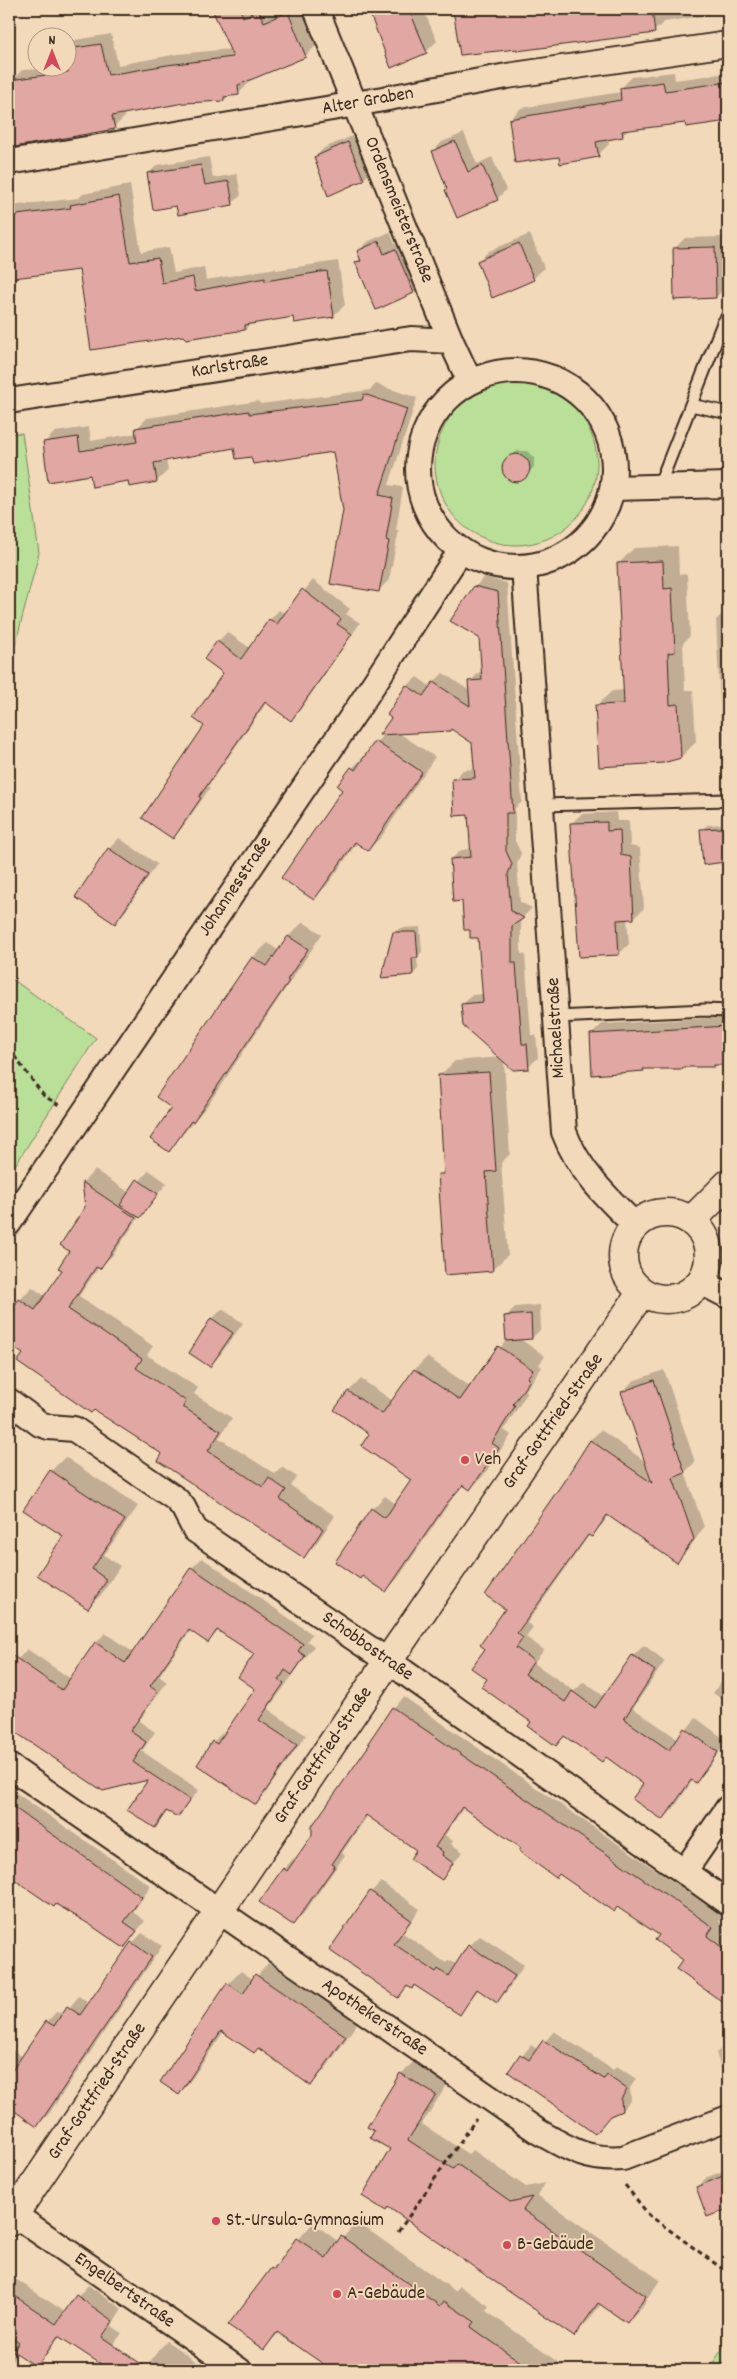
<svg xmlns="http://www.w3.org/2000/svg" width="737" height="2379" viewBox="0 0 737 2379" font-family="Dekko,sans-serif">
	<rect width="100%" height="100%" fill="#f2d9ba"/>
	<filter id="ink" filterUnits="userSpaceOnUse"><feTurbulence type="fractalNoise" baseFrequency=".02" numOctaves="2"/><feDisplacementMap in="SourceGraphic" scale="10" xChannelSelector="R" yChannelSelector="G"/><feConvolveMatrix kernelMatrix="1 2 1 2 8 2 1 2 1" color-interpolation-filters="sRGB"/></filter>
	<g filter="url(#ink)">
		<g fill="#badf99" stroke="#7a845c">
			<circle cx="516" cy="464" r="81"/>
			<path d="M22,433L39,553L9,669V434Z"/>
			<path d="M9,977L96,1038L9,1175Z"/>
			<path d="M728,2341V2370H708Z"/>
		</g>
		<g fill="#0003">
			<path d="M218,9H301L316,46L305,56L248,79L249,83L238,94L229,95L224,100L183,102L124,112L125,117L114,127L9,147V82L12,81L22,70L68,68V47L75,40L111,34L118,65L178,54L230,49L215,12Z"/>
			<path d="M370,9H423L437,41L426,52L392,66Z"/>
			<path d="M454,9H728V12L664,22L654,31L461,53Z"/>
			<path d="M674,72L675,80L728,73V120L687,125L686,121L629,129L622,136L608,139L609,144L598,155L560,156L510,119L521,108L621,92V88L632,77Z"/>
			<path d="M464,133L477,164L492,157L506,190L497,199L448,189L433,151L442,142Z"/>
			<path d="M357,134L373,170L364,179L329,194L315,157L324,148Z"/>
			<path d="M209,157L213,178L237,174L241,195L233,203L179,214L177,205L148,174L157,165Z"/>
			<path d="M130,185L141,252L169,247L174,273L204,267L206,280L276,268V270L338,261L345,305L333,316H294L251,323L245,329L80,269L9,260V206L79,198L83,194Z"/>
			<path d="M390,232L395,244L406,239L424,281L414,292L377,308L357,262L361,257L358,251L369,241Z"/>
			<path d="M530,234L544,268L533,279L478,261L489,251Z"/>
			<path d="M725,237L726,287L716,297L674,249L685,238Z"/>
			<path d="M376,384L417,398L389,485L403,487L396,530H399L389,580L378,591L344,510L334,451L252,455L235,447L166,460L168,470L157,481L129,480L91,474L44,443L55,432L89,427L91,441L137,433L136,429L147,418L259,401L260,404L370,390Z"/>
			<path d="M517,451H527L534,458V467L521,480H512L505,473V464Z"/>
			<path d="M678,546L679,574H687L690,636L683,643L685,690H693L696,742L681,757L596,706L612,691L624,690L619,563L634,548Z"/>
			<path d="M484,577L507,583L522,802L515,808V841L521,853L517,864L520,902L532,908L521,919V954H525L531,1035H536L538,1058L528,1067L504,1061L510,1154L501,1163L508,1255L492,1270L440,1175L445,1169L439,1076L455,1061L500,1057L463,1004L472,995L483,994L479,936L464,900L451,859L461,850L471,849L470,814L453,780L463,770L475,769L474,742L452,728L399,733L435,757L382,836L368,850L357,843L328,884L314,898L343,789L339,786L352,768L367,754L384,734L407,686L417,677L430,686L443,673L470,691V682L479,672H482L475,587Z"/>
			<path d="M313,580L350,609L346,614L360,623L301,709L291,719L267,702L208,786L210,788L182,828L172,838L206,726L225,672L218,642L227,632L250,648L270,620L279,610L286,614Z"/>
			<path d="M728,608V745L722,747L716,620Z"/>
			<path d="M616,812L617,821H629L630,846L640,848L644,908L634,918H627L629,944L619,954L571,824L581,814Z"/>
			<path d="M727,824L728,857L724,861L702,830L707,825Z"/>
			<path d="M119,838L157,864L125,912L114,922L109,849Z"/>
			<path d="M303,922L322,934L207,1106L169,1150L173,1108L158,1097L253,957L268,943L279,951L289,936Z"/>
			<path d="M420,927L422,952L417,957L418,969L413,974L394,933L400,928Z"/>
			<path d="M728,1017V1065L646,1068L643,1070L591,1035L602,1024Z"/>
			<path d="M95,1170L130,1193L149,1170L167,1183L139,1217L113,1255L99,1267L79,1296L153,1346L147,1355L198,1388L194,1394L232,1418L219,1438L275,1474L282,1467L297,1477L291,1486L335,1516L316,1544L304,1556L9,1343V1316L20,1300L32,1287L45,1296L63,1270L86,1208L83,1182Z"/>
			<path d="M540,1305L541,1329L532,1338L520,1339L545,1356L539,1365L542,1367L525,1391L527,1393L504,1430L511,1435L483,1476L470,1489L464,1484L459,1489L398,1578L386,1591L372,1509L385,1496L396,1504L413,1480L371,1434L336,1410L349,1391L361,1379L393,1401L415,1369L427,1357L471,1387L507,1339L505,1317L515,1307Z"/>
			<path d="M222,1309L243,1323L220,1355L210,1366L212,1319Z"/>
			<path d="M664,1370L695,1462L685,1472L704,1527L687,1551L677,1561L609,1515L602,1525L591,1535L590,1534L527,1623L533,1627L526,1637L544,1650L534,1663L574,1691L584,1682L605,1697L633,1656L644,1645L665,1661L633,1708L678,1739L696,1718L727,1741L706,1771L696,1781L693,1780L674,1808L663,1819L644,1783L606,1756L566,1735L556,1745L488,1679L487,1648L565,1481L590,1440L601,1430L646,1462L622,1392L633,1381Z"/>
			<path d="M65,1457L138,1506L104,1555L120,1566L102,1594L88,1607L64,1536L25,1509L51,1471Z"/>
			<path d="M202,1558L312,1634L307,1641L314,1646L268,1709L306,1735L265,1794L256,1803L213,1742L223,1732L225,1734L257,1689L255,1654L219,1630L208,1642L191,1630L159,1676L167,1682L139,1721L155,1732L142,1751L199,1790L178,1816L168,1811L155,1827L151,1778L103,1790L9,1727V1664L12,1666L27,1649L71,1679L96,1643L105,1633L134,1653L192,1568Z"/>
			<path d="M728,1671V1704L713,1693Z"/>
			<path d="M404,1697L723,1916L719,1922L728,1928V1999L725,2002L660,1935L618,1906L523,1848L464,1807L445,1835L453,1841L451,1844L463,1852L441,1878L418,1850L368,1815L342,1853L345,1855L304,1913L293,1924L284,1869L294,1858L297,1859L371,1744L369,1742L393,1708Z"/>
			<path d="M9,1788L151,1886L133,1912L145,1921L124,1947L93,1925L56,1903L54,1905L9,1874Z"/>
			<path d="M728,1846V1864L720,1858Z"/>
			<path d="M381,1882L420,1909L403,1933L446,1963L449,1960L457,1965L469,1946L480,1936L524,1965L507,1991L497,2001L479,1989L459,2013L415,1984L412,1988L409,1986L398,1996L371,1892Z"/>
			<path d="M142,1933L162,1946L48,2115L37,2125L9,2107V2048L23,2057L47,2022L57,2011L63,2015L79,1996L89,2004L132,1943Z"/>
			<path d="M269,1962L358,2022L324,2071L311,2084L258,2047L224,2031L191,2080L178,2093L161,2081L228,1984L241,1971L254,1980Z"/>
			<path d="M554,2031L613,2070L617,2066L636,2079L630,2088L631,2100L622,2110L612,2114L595,2132L510,2071L531,2045L538,2050Z"/>
			<path d="M728,2043V2072L723,2074L716,2053Z"/>
			<path d="M416,2059L450,2080L422,2124L468,2154L473,2150L526,2187L545,2183L537,2195L660,2280L642,2307L627,2322L601,2304L589,2320L574,2335L392,2149L401,2074Z"/>
			<path d="M728,2165V2208L708,2216L697,2187L707,2177L721,2172Z"/>
			<path d="M357,2222L455,2291L460,2286L489,2306L486,2311L569,2370H334L280,2332L264,2348L272,2269L313,2223L339,2242Z"/>
			<path d="M11,2276L65,2312L88,2285L122,2309L112,2326L122,2333L109,2351L60,2336L47,2354L37,2365L18,2352L9,2366V2278Z"/>
			<path d="M167,2341L198,2363L192,2370H144L157,2352Z"/>
		</g>
		<g fill="#e1a7a2" stroke="#3b2a1e">
			<path d="M212,9H240L243,17L258,10L264,22L288,12L306,57L238,85L239,95L224,97V101L184,103L112,116L115,129L9,148V94L12,93L10,80L68,72V49L101,44L108,75L167,65L233,57Z"/>
			<path d="M368,9H409L427,53L391,68Z"/>
			<path d="M453,9H652L655,33L517,51V49L460,55Z"/>
			<path d="M663,82L665,91L728,82V121L686,127L685,123L622,131L623,137L596,142L599,157L560,164L559,157L515,163L509,119L621,100L620,88Z"/>
			<path d="M455,141L468,172L482,165L498,200L457,218L445,190L447,189L432,151Z"/>
			<path d="M348,142L364,180L328,196L314,157Z"/>
			<path d="M201,165L205,185L229,181L233,205L178,215L176,206L153,210L147,173Z"/>
			<path d="M119,196L130,262L158,258L162,283L193,277L195,291L265,278V281L327,271L334,317L294,323L293,317L245,325V330L186,339L183,336L91,350L79,270L13,278L11,261L9,262V216L71,208L70,205Z"/>
			<path d="M379,241L384,254L395,249L414,293L376,310L355,262L361,261L357,251Z"/>
			<path d="M519,243L534,280L492,298L477,261Z"/>
			<path d="M715,247L716,298L674,300L673,248Z"/>
			<path d="M364,394L407,409L379,495L393,498L386,540L389,541L379,592L330,584L343,510L333,452L253,464L251,457L236,459L234,448L154,463L157,482L129,487L128,481L92,487L90,475L48,482L43,442L78,437L80,451L137,442L135,428L249,411V414L362,400Z"/>
			<circle cx="516" cy="468" r="14"/>
			<path d="M663,561L664,589L672,588L675,652L668,653L670,705L678,704L681,758L663,763L599,767L595,705L624,704L617,563Z"/>
			<path d="M474,586L498,592L513,813H506V851L512,864L508,874L511,911L524,918L512,926V963H516L522,1044H527L529,1069L513,1070L463,1026L461,1004L483,1002L478,938H470V930H464L462,901L453,902L450,859L471,857L468,815L454,816L452,779L475,778L472,743L451,729L450,731L379,735L391,718L387,715L406,685L423,696L433,682L470,706L468,681L482,680L479,638L450,621Z"/>
			<path d="M302,589L341,619L337,624L352,634L291,721L265,702L199,797L201,798L173,839L142,818L204,726L193,718L223,673L204,659L217,641L241,659L269,619L277,624Z"/>
			<path d="M375,741L422,772L368,851L355,842L314,900L281,878L342,790L337,786L351,767L355,770Z"/>
			<path d="M607,822V831L620,830L621,855L631,857L634,919L617,920L619,955L579,957L570,823Z"/>
			<path d="M722,828L725,862L703,865L700,829Z"/>
			<path d="M108,848L148,875L115,924L75,897Z"/>
			<path d="M393,932H416L418,958H412L413,975L381,978Z"/>
			<path d="M288,936L308,949L287,980L289,981L193,1122L191,1121L169,1152L150,1139L171,1108L156,1097L252,957L267,966Z"/>
			<path d="M728,1026V1065H714V1067H683V1069H643L644,1071L592,1075L590,1034Z"/>
			<path d="M489,1072L496,1171L486,1172L493,1271L445,1275L438,1174H444L438,1075Z"/>
			<path d="M137,1179L158,1194L140,1218L120,1205Z"/>
			<path d="M82,1182L136,1218L100,1269L96,1267L68,1309L142,1359L136,1368L186,1401L183,1407L221,1431L208,1451L263,1487L269,1478L286,1490L280,1499L323,1529L304,1558L158,1461L162,1454L94,1410L91,1413L17,1362L23,1354L9,1344V1313L19,1299L35,1310L62,1270L58,1268L69,1251L60,1245L85,1207Z"/>
			<path d="M531,1314L532,1339L506,1341L504,1316Z"/>
			<path d="M211,1318L233,1333L210,1367L189,1353Z"/>
			<path d="M498,1346L533,1370L527,1378L530,1380L513,1404L515,1406L492,1443L499,1448L470,1490L463,1485L447,1503L386,1592L362,1576L360,1579L335,1562L371,1508L385,1518L411,1480L361,1446L369,1434L334,1410L348,1391L382,1414L414,1369L460,1400Z"/>
			<path d="M654,1380L685,1473L673,1478L694,1539L677,1563L607,1515L592,1537L588,1535L517,1633L523,1638L516,1648L534,1661L525,1674L565,1702L572,1691L595,1708L632,1655L655,1671L624,1719L669,1750L684,1728L718,1752L696,1783L691,1780L663,1820L632,1799L643,1784L606,1757L602,1762L564,1736L556,1746L528,1726L531,1722L481,1687L487,1679L471,1668L485,1649L480,1645L505,1609L485,1595L564,1481L590,1440L652,1483L621,1392Z"/>
			<path d="M50,1470L125,1520L92,1569L107,1580L88,1609L37,1575L63,1536L23,1510Z"/>
			<path d="M191,1567L303,1644L298,1651L305,1656L292,1675L285,1670L279,1680L284,1683L259,1720L297,1745L256,1805L197,1765L212,1741L217,1744L255,1689L238,1677L254,1654L217,1630L208,1643L189,1630L150,1686L158,1692L130,1731L146,1742L133,1762L190,1800L178,1817L166,1811L155,1828L127,1810L148,1780L103,1791L9,1728V1653L62,1690L95,1642L125,1663Z"/>
			<path d="M392,1707L713,1927L707,1936L728,1952V2006L676,1969L683,1960L655,1940L659,1935L617,1907L614,1912L559,1874L556,1878L519,1851L521,1848L462,1807L435,1847L443,1852L442,1855L453,1863L442,1880L410,1859L416,1850L366,1815L332,1864L335,1866L293,1925L259,1902L283,1868L287,1871L312,1835V1826L370,1744L368,1743Z"/>
			<path d="M9,1804L142,1897L124,1922L137,1931L124,1948L92,1926L56,1904L54,1907L9,1876Z"/>
			<path d="M370,1891L411,1920L394,1944L436,1972L438,1969L448,1976L468,1945L515,1976L497,2003L477,1989L460,2015L414,1985L412,1989L407,1986L398,1998L329,1950Z"/>
			<path d="M131,1942L152,1957L37,2127L9,2107V2075L46,2021L54,2026L67,2006L80,2015Z"/>
			<path d="M255,1974L346,2036L311,2086L258,2048L254,2053L221,2031L179,2095L160,2082L227,1983L243,1994Z"/>
			<path d="M543,2040L604,2079L607,2075L627,2089L621,2099L622,2111L610,2116L595,2134L508,2072L520,2054L529,2060Z"/>
			<path d="M400,2073L436,2095L408,2140L453,2169L457,2164L510,2202L532,2197L523,2210L646,2296L627,2323L598,2303L574,2337L388,2207L386,2211L362,2196L390,2149L370,2138L374,2131L367,2127Z"/>
			<path d="M728,2174V2209L707,2217L696,2187Z"/>
			<path d="M341,2236L440,2306L444,2301L475,2322L471,2327L532,2370H332L277,2332L264,2350L228,2325L271,2268L274,2270L296,2238L326,2258Z"/>
			<path d="M9,2292L56,2324L76,2295L113,2321L102,2337L150,2370H110L58,2336L37,2367L13,2351L19,2342L9,2335Z"/>
		</g>
		<g fill="none" stroke-linecap="round" stroke-linejoin="round">
			<defs>
				<g id="service">
					<path d="M691,405L728,413"/>
					<path d="M659,486L723,323L728,316"/>
					<path d="M542,805L728,800"/>
					<path d="M557,1017L705,1010L728,1011"/>
				</g>
				<g id="minor">
					<path d="M316,9L451,341L470,382"/>
					<path d="M9,162L356,104L507,76L728,44"/>
					<circle cx="516" cy="469" r="98"/>
					<path d="M9,401L411,339L451,341"/>
					<path d="M613,488L728,485"/>
					<path d="M524,567L564,1132C578,1170 607,1198 636,1226"/>
					<path d="M9,1223L360,705L461,550"/>
					<path d="M701,1282L728,1296"/>
					<path d="M9,1401L40,1424L49,1427L74,1429L176,1499L183,1507L195,1530L404,1672L728,1903"/>
					<path d="M9,1766L539,2132C569,2149 587,2161 623,2158L728,2118"/>
					<path d="M684,1872L728,1808"/>
					<path d="M9,2211L239,2370"/>
				</g>
				<g id="tertiary">
					<circle cx="666" cy="1256" r="43"/>
					<path d="M692,1220L728,1184"/>
					<path d="M9,2222L388,1661L642,1292"/>
				</g>
			</defs>
			<use href="#service" stroke="#3b2a1e" stroke-width="15"/>
			<use href="#minor" stroke="#3b2a1e" stroke-width="28"/>
			<use href="#tertiary" stroke="#3b2a1e" stroke-width="31"/>
			<g stroke="#3b2a1e" stroke-width="3" stroke-dasharray="5 4" stroke-linecap="butt">
				<path d="M9,1049L44,1096L59,1105"/>
				<path d="M625,2185L649,2215L728,2273"/>
				<path d="M398,2232L476,2119"/>
			</g>
			<use href="#service" stroke="#f2d9ba" stroke-width="11"/>
			<use href="#minor" stroke="#f2d9ba" stroke-width="24"/>
			<use href="#tertiary" stroke="#f2d9ba" stroke-width="28"/>
		</g>
	</g>
	<g fill="#d1495b" stroke="#f2d9ba" stroke-width="2">
		<circle cx="465" cy="1460" r="5"/>
		<circle cx="216" cy="2221" r="5"/>
		<circle cx="507" cy="2245" r="5"/>
		<circle cx="337" cy="2294" r="5"/>
	</g>
	<g text-anchor="middle" dominant-baseline="central" stroke-width="4" stroke-linejoin="round" paint-order="stroke">
		<g font-size="19" fill="#3b2a1e" stroke="#f2d9ba">
			<text transform="translate(368 102) rotate(-10)">Alter Graben</text>
			<text transform="translate(398 210) rotate(68)">Ordensmeisterstraße</text>
			<text transform="translate(230 367) rotate(-9)">Karlstraße</text>
			<text transform="translate(236 887) rotate(-56)">Johannesstraße</text>
			<text transform="translate(557 1028) rotate(-93)">Michaelstraße</text>
			<text transform="translate(554 1422) rotate(-55)">Graf-Gottfried-Straße</text>
			<text transform="translate(367 1647) rotate(35)">Schobbostraße</text>
			<text transform="translate(324 1756) rotate(-56)">Graf-Gottfried-Straße</text>
			<text transform="translate(374 2018) rotate(34)">Apothekerstraße</text>
			<text transform="translate(98 2092) rotate(-56)">Graf-Gottfried-Straße</text>
			<text transform="translate(124 2291) rotate(35)">Engelbertstraße</text>
		</g>
		<g font-size="19" fill="#3b2a1e" stroke="#f2d9ba" text-anchor="start">
			<text x="475" y="1460">Veh</text>
			<text x="226" y="2221">St.-Ursula-Gymnasium</text>
			<text x="517" y="2245">B-Gebäude</text>
			<text x="347" y="2294">A-Gebäude</text>
		</g>
	</g>
	<rect width="737" height="2379" fill="none" stroke="#f2d9ba" stroke-width="30"/>
	<rect x="15" y="15" width="707" height="2349" fill="none" stroke="#3b2a1e" stroke-width="2" filter="url(#ink)"/>
	<g transform="translate(52 52)"><circle r="24" fill="#f2d9ba" stroke="#a9937c"/>
	<path d="M0-4L9 19L0 12L-9 19Z" fill="#d1495b"/>
	<text y="-8" font-size="14" font-weight="bold" text-anchor="middle" fill="#3b2a1e">N</text>
	</g>
</svg>
